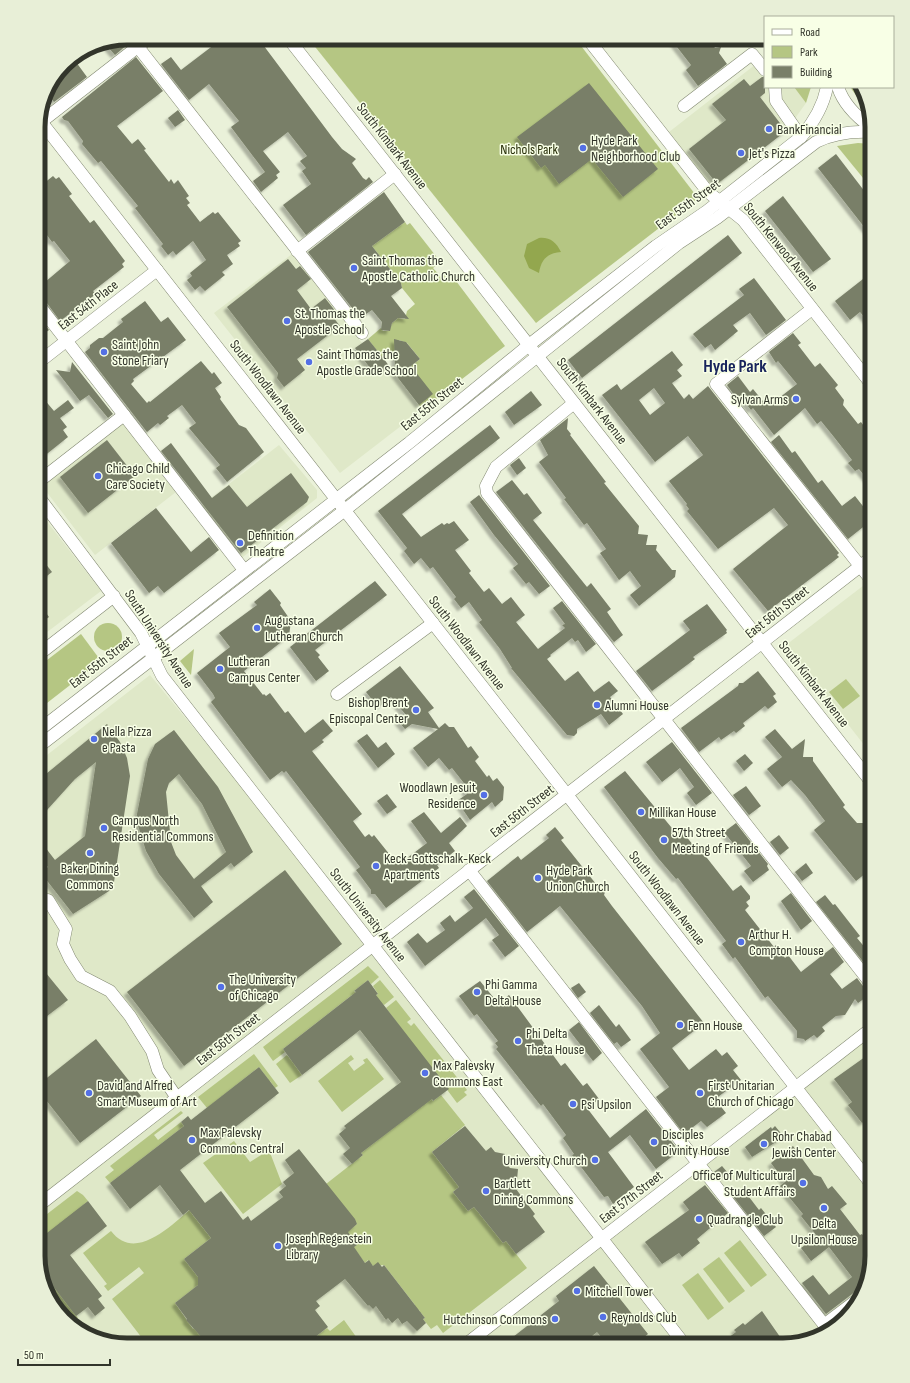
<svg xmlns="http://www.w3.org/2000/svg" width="910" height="1383" viewBox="0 0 910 1383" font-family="'Sofia Sans Condensed',sans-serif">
	<defs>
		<filter id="shadow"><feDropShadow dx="-3.5" dy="3.5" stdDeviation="1" flood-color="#0004"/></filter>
	</defs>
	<rect width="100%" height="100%" fill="#eaf1d9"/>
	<g fill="#dfe8c8">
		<path d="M765,57V87H794L806,103L786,131L712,189L669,132Z"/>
		<path d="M292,254L362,343L353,350L357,356L359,354L373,372L377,369H392L423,409L340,473L214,313Z"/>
		<path d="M124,415L181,488L95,555L39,482Z"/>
		<path d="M279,445L317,490V498L238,561L197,509Z"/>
		<path d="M38,510L101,591L38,639Z"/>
		<path d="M872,579V755L786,645Z"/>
		<path d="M150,675L373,946L602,1239L872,1028V1256L860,1301L827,1333L783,1345H121L82,1333L50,1300L38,1256V762Z"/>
	</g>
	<g fill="#b5c683">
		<path d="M308,38H575L698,198L536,323Z"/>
		<path d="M794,87H811L806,103Z"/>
		<path d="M850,87H861L867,107L860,101Z"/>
		<path d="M858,143L872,144V189L837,146Z"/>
		<path d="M405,222L407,225L410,223L439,260L438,264L433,268L441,277L447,273H450L505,346L423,409L419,405L411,366L420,359L407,343L399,340L396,350L384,360L368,339L381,328L383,331H389L392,323L398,318L405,319L407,311L415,304L402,288L401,283L372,246Z"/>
		<circle cx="108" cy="637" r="14"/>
		<path d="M81,634L101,661L38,710V667Z"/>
		<path d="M194,649L191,675L180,661Z"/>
		<path d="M846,679L860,696L843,709L829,692Z"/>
		<path d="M368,966L379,977L371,984L368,980L354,991L358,995H352L283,1049L285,1052L273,1061L263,1047Z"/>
		<path d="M380,980L394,997L384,1005L373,998L378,994L373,986Z"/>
		<path d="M396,1000L411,1019L407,1022L411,1026L414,1023L467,1090L464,1092L467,1095L457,1103L386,1008Z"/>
		<path d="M254,1054L278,1086L275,1088L270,1081L268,1083V1079L259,1067L207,1108L198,1097Z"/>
		<path d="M287,1055L292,1061L296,1058L294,1064L302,1075L290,1083L276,1064Z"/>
		<path d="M351,1055L354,1059L348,1063L354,1071L365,1063L363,1060L367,1058L384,1079L342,1112L318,1081Z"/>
		<path d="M441,1095L465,1125L432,1152L459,1187L453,1192L468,1211L474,1207L503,1243L506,1241L527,1268L443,1333L437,1325L431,1329L423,1319L425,1318L421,1313L420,1314V1311L414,1307L415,1305L384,1265L373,1266L368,1260L365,1263L353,1247L357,1244L347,1232L357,1224L326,1184L363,1155L361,1153L427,1102L429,1096L433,1101Z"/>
		<path d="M181,1111L183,1113L154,1135L158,1140L181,1122L184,1126L110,1183L105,1177L114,1170L110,1166Z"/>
		<path d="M234,1141L250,1162L269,1150L282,1184L243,1214L203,1163Z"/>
		<path d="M77,1191L83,1195L88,1201L38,1244V1221Z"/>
		<path d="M198,1203L192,1214L211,1238L184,1259L202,1282L175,1303L193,1329L194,1328L204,1338L205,1345H141L145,1342L112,1299L144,1273L139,1267L108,1291L104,1286L107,1284L83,1253L111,1231C137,1265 176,1220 198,1203Z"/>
		<path d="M740,1240L767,1275L751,1287L724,1253Z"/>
		<path d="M719,1257L745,1291L729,1303L703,1269Z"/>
		<path d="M42,1272L78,1318L72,1323L48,1293Z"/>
		<path d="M698,1273L724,1308L708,1320L682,1285Z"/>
		<path d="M344,1320L362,1345H305L327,1328L330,1331Z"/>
	</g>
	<path fill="#93a74e" d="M539,238C550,237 556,242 561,252C547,253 541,260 539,273L529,268L524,256L527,244Z"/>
	<g fill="#797f68" fill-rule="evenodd" filter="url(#shadow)">
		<path d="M223,38H258L332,137L342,149L356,159L352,163L363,178L366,180L369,177L373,182L306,235L283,205L311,184L302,171L306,168L300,161L307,156L288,132L263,151L280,172L276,175L278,178L261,192L253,181L265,172L231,127L239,121L209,84L189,100L161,64L171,57L181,70Z"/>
		<path d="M670,38H708L715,48L721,47L719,53L727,64L698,86L686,70L691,65Z"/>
		<path d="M124,39L128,44L115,55L107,46L113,41Z"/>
		<path d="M136,57L163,91L117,126L132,144L138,139L146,149L144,150L169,182L171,179L174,184L178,180L189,196L186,198L190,203L187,205L200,222L213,212L215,214L218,212L241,241L238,243L240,246L227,255L233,264L222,272L225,275L205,291L200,286L195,290L187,280L192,276L190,273L206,260L193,241L176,255L173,251L168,255L161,246L163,244L135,208L138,206L101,161L98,163L82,144L83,141L68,121L64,120L62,117Z"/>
		<path d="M69,61L72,65L76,62L87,77L54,102L46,92L47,88L63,66Z"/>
		<path d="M762,77H765V93L760,97L786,131L717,184L689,149L726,120L712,104L744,79L750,86Z"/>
		<path d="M589,83L658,169L623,197L592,159L559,184L545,165L541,168L517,137Z"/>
		<path d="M178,110L185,120L175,127L168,118Z"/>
		<path d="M836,154L872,201V237L818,168Z"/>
		<path d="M53,176L56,179L59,177L72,194L69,196L90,223L94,220L125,261L122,264L124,267L93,291L96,294L60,321L44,299L38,297V288L70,261L54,241L52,242L41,227L46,221L38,210V188Z"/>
		<path d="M384,192L405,222L372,246L401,283L402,288L391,296L409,319L398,318L392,323L390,331L381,330L382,322L372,310L360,318L308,252Z"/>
		<path d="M783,196L831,259L813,272L765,211Z"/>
		<path d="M728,235L742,253L582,378L568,360Z"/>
		<path d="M288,259L296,269L300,266L311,279L297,290L311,309L325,298L340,317H333L340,326L297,359L305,370L284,387L277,378L278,373L227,307Z"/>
		<path d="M872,272V326L860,312L850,320L835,301Z"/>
		<path d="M754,278L786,320L766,335L750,313L733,325L738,331L715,350L711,344L705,348L693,334L744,295L739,289Z"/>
		<path d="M145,301L161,322L168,317L186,340L133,379L134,381L131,384L147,403L149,401L150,402L201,361L212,374L214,372L222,383L215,388L221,397L220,399L239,425L246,428L264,452L227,482L216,468L220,465L189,428L196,423L182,405L167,416L169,418L160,425L158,423L147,432L85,352L90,348V345L99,338H103L123,322L121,319Z"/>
		<path d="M38,316L49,330L38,338Z"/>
		<path d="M793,333L801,343L798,345L815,367L820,363L838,385L835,388L844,400L843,405L858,424L861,422L872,437V485L859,469L855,471L848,463L852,460L834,437L821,421L817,424L805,408L774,435L753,408L751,410L740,396L737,399L727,385L738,376L750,392L753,389L766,405L768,403L770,405L797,384L778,361L776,363L769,352Z"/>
		<path d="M368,339L384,359L392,370L377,369L373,372L355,348Z"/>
		<path d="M394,339L406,342L420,359L411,366L433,394L419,405L395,374Z"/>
		<path d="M672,351L683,365L677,370L682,376L672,383L684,399L689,394L693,399L708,386L839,553L837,555L839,557L768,611L733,569L788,525L774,508L718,549L687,511L689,509L686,505L687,504L669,481L703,455L688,436L655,462L602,395L617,384L621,390ZM654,388L665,403L650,415L639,400Z"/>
		<path d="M72,362L113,414L108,418L89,395L80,401L56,370L70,372Z"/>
		<path d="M531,391L542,405L514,425L505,412Z"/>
		<path d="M38,392L54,411L68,400L74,408L60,418L67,427L63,430L68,437L38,461Z"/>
		<path d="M568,418L567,429L571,434L570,435L606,482L604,483L639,526L638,534L648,535L646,545H657L656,550L672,570H676L675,577L639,606L630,595L641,586L630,571L619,580L600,553L606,549L587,523L584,525L571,508L564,499L566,498L539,462L548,455L540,440Z"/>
		<path d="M490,425L500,438L402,514L421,537L442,523L444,525L447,523L449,524L454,521L469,540L455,550L471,571L469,573L484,592L489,588L502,604L511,597L525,615L516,622L538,649L565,628L562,625L565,624L553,608L562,601L596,644L586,652L578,640L575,642L572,638L550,655L551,656L547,659L565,681L578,671L594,692L609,681L618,691L610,697L623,714L609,725L601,714L577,729V733L574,736L567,735L511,668H512L500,649L479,622L482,620L469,602L461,608L454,599L456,597L433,567L430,569L421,558L414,564L404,551L407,548L378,511Z"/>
		<path d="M779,435L792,453L795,451L818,483L822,480L842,506L855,496L866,510L872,506V520L848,539L771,442Z"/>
		<path d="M107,440L135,476L88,513L60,477Z"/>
		<path d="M171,443L212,498L229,485L247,507L291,473L309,497L307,502L241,553L161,451Z"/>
		<path d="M519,458L526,468L517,475L510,465Z"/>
		<path d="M512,480L524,495L527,493L542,513L533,520L587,587L591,583L611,609L607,612L623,635L614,642L496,492Z"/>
		<path d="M479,495L550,586L539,594L529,582L526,584L513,568L518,564L494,535L470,502Z"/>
		<path d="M156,508L191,552L209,537L219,550L164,593L158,586L149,593L111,543Z"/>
		<path d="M38,554L52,572L38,583Z"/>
		<path d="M375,581L387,595L315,650L320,655L318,657L329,671L316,681L290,647Z"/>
		<path d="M270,589L281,603L280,605L291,621L289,636L244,671L263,695L264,694L266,696L270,693L285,713L288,711L305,733L323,719L333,731L322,740L324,742L312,751L362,814L353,821L365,837L369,834L372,837L374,835L398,865L427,843L411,821L424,812L441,833L460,817L467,826L449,843L455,851L437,865L439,868L386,908L375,894H371V890L356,870L360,867L286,771L284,773L282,771L270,780L211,702L215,698L213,694L197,673L230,647L219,633L257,605L254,602Z"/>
		<path d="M38,602L49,617L38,625Z"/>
		<path d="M707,604L727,630L726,631L727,633L693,657L695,659L652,691L636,671L690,630L683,621Z"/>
		<path d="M400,666L434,708L428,712L439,728L445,723L449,727H454L468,748L471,746L479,757L475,761L487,777L489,775L493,781L497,778L504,787L503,800L495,807L492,802L470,820L457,801L467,794L464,789L467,787L452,768L449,770L439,758L428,767L413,748L438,729L412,724L405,729L398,721L406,715L391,697L380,706L376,700L374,702L366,692Z"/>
		<path d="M758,671L776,694L773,696L777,702L768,709L765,706L743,723L745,726L736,733L734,731L721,740L719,737L699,752L681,728L738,686L739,683H743Z"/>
		<path d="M107,724L120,742L127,758L130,776L114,882L109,891L73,914L41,873L48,867L38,855V838L55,860L85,836L96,762L75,779L38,820V784L46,774Z"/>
		<path d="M775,729L792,749L805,739L803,757H813V761L845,805L843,807L857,823H865V828L872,838V881L866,873L856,881L814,830L825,821L805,795L791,780L782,787L767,769L782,757L765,737Z"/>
		<path d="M174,730L218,787L253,852L234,867L231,863L201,886L213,902L194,918L159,874L146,851L136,819L148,759L155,744ZM179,774L202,804L226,852L194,879L176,855L171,842L166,792L169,783Z"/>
		<path d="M367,734L378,748L386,742L395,754L378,768L357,741Z"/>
		<path d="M672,742L712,793L696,805L687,793L694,787L680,768L662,782L646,762Z"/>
		<path d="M745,754L753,763L744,771L736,761Z"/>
		<path d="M625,771L676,833L680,829L694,846L696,844L733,891L741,885L750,896V899L746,902L749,906L745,910L774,947L776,945L785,958L788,955L801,972L833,947L844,962L830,974L842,989L857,978L866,990L872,993L858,1003L855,999L845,1015L836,1016L822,1027L825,1031L817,1038L814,1035L805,1041L804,1039L797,1038V1031L768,996L765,998L735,957L733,959L722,944L726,941L678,878L676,879L658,858L604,787Z"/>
		<path d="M746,786L761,806L749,815L733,795Z"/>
		<path d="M387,794L397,807L387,814L377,801Z"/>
		<path d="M736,823L768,864L767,866L769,870L753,882L744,871L751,866L724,832Z"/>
		<path d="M555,827L564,838L561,840L600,889H606L604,895L612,906L704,1023L672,1048L689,1070L716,1049L722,1056L727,1052L738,1066L733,1070L741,1080L715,1099L726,1113L707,1127L701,1121L684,1134L656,1097L669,1087L640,1049L660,1033L642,1006L560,906L527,932L487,881L518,856L521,860L549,838L546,835Z"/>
		<path d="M779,835L789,848L780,855L770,842Z"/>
		<path d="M806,863L813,873L802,881L795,872Z"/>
		<path d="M285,870L342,944L184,1066L127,992Z"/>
		<path d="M474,889L519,946L505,957L492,940L499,935L486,918L425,966L407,942L418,933L427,943L445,930L440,923L450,915L455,922L473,908L464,897Z"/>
		<path d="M791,893L812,921L801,930L781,901Z"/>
		<path d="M825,895L833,905L835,904L860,936L857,938L872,956V973L816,902Z"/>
		<path d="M46,973L68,1000L38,1023V979Z"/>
		<path d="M368,980L378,994L376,995L449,1089L433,1101L432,1099L361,1153L363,1155L352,1164L343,1154L350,1148L339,1134L346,1128L344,1126L401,1082L360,1030L302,1075L283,1049L356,992L354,991Z"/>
		<path d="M480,981L498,1003L509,995L561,1066L565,1063L583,1086L587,1083L599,1099L587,1108L610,1138L646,1109L679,1151L656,1169L630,1135L608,1152L634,1187L613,1204L608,1196L604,1197L572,1155L574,1154L563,1138L566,1135L543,1104L541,1106L496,1049L498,1047L495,1043L498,1041L477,1014L474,1016L459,996Z"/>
		<path d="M579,983L586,992L578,998L571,988Z"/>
		<path d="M599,1005L616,1027L619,1024L631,1040L621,1047L617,1042L614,1044L590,1013Z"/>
		<path d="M579,1022L602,1053L593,1061L569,1030Z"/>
		<path d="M96,1039L141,1096L80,1143L38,1090V1085Z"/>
		<path d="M872,1052V1128L866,1120L862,1123L848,1105L852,1102L834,1079Z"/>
		<path d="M259,1067L279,1093L180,1170L205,1203L221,1191L243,1220L248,1216L251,1221L283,1197L279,1192L286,1186L283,1182L294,1173L285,1160L299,1149L355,1219L357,1224L348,1232L357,1245L354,1247L365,1263L369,1260L373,1266L378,1262L382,1267L384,1265L425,1318L423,1319L426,1323L417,1331L407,1321L402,1324L398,1318L392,1323L388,1318L386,1320L376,1306L373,1309L369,1305L368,1306L345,1279L316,1301L320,1306L315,1310L328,1327L305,1345H205V1341L186,1320L187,1319L175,1303L198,1285V1277L184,1259L211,1238L189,1210L183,1215L160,1185L130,1209L110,1183L184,1126L181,1122L188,1116L191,1120Z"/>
		<path d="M465,1126L486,1151L491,1147L495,1152L505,1154V1162L510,1168L518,1169L517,1180L521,1186L516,1189L535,1214L533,1216L545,1232L516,1254L506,1241L503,1243L474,1207L468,1211L453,1192L459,1187L432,1152Z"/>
		<path d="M775,1126L784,1137L752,1157L745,1147L771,1127L772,1129Z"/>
		<path d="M793,1146L814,1175L821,1177L828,1189L832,1186L847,1204L840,1209L860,1235L862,1234L872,1246V1256L863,1289L856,1291L826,1314L802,1283L813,1275L829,1295L852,1277L829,1247L811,1261L801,1248L817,1236L801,1216L803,1214L780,1186L785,1182L771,1163Z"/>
		<path d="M722,1166L728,1173L720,1179L714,1172Z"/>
		<path d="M705,1185L728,1213L697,1239L700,1243L682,1257L679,1253L662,1264L645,1242L689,1210L683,1202Z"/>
		<path d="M740,1189H743L759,1210L761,1208L776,1227L764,1236L732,1195Z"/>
		<path d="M88,1201L107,1226L70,1255L102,1296L98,1299L105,1308L95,1316L88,1307L76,1316L42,1272L38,1256V1240Z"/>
		<path d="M594,1266L648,1334L634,1345H608L597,1332L581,1345H503L559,1301L556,1296Z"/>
		<path d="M762,1311L785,1344L734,1345L728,1338L736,1332L734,1330L743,1323L745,1325Z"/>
	</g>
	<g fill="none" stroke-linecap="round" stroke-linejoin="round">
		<defs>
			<g id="minor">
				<path d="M288,38L872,783"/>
				<path d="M587,38L708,192L743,220L872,385"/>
				<path d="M138,47L362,333"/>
				<path d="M775,87L776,101L801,137"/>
				<path d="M838,87C843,103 858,118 872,128"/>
				<path d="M684,106L752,54L765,70"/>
				<path d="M39,119L872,1185"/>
				<path d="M41,122L149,38"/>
				<path d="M297,251L395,174"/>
				<path d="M38,304L244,570"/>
				<path d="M812,309L716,384L872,581"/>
				<path d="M38,363L157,270"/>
				<path d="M574,403L496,467L486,486L487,493L872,985"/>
				<path d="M38,482L124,415"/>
				<path d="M38,496L141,633L162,676L685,1345"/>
				<path d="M38,655L114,596"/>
				<path d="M337,694L433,623"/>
				<path d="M38,731L409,443L529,345L656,246L707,211L801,137C814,122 823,107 827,87"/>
				<path d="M38,747L345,510L679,243L717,218L816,142C834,133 852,131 872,132"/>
				<path d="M469,870L829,1331"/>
				<path d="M48,900L66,929L63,944L70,959L81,976L110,991L130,1016L152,1051L158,1070L177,1098"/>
				<path d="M38,1206L872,557"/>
				<path d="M824,1325L861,1297"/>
				<path d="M465,1345L872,1028"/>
			</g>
		</defs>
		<use href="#minor" stroke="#838972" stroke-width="13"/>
		<use href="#minor" stroke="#fff" stroke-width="12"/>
	</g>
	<g fill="#5470e5" stroke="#f8ffe6" stroke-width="1.5">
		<circle cx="769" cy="129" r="4"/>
		<circle cx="583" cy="148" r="4"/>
		<circle cx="741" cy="153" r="4"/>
		<circle cx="354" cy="268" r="4"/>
		<circle cx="287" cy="321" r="4"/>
		<circle cx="104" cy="352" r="4"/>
		<circle cx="309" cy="362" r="4"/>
		<circle cx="796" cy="399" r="4"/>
		<circle cx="98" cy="476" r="4"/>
		<circle cx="240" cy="543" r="4"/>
		<circle cx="257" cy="628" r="4"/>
		<circle cx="220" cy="669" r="4"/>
		<circle cx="597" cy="705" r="4"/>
		<circle cx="416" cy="710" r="4"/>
		<circle cx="94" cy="739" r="4"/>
		<circle cx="484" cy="795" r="4"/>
		<circle cx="641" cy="812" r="4"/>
		<circle cx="104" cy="828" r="4"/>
		<circle cx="664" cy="840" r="4"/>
		<circle cx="90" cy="853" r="4"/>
		<circle cx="376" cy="866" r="4"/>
		<circle cx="538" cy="878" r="4"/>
		<circle cx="741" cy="942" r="4"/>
		<circle cx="221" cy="987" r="4"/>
		<circle cx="477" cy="992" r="4"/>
		<circle cx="680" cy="1025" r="4"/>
		<circle cx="518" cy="1041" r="4"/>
		<circle cx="425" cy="1073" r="4"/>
		<circle cx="89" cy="1093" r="4"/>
		<circle cx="700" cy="1093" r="4"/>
		<circle cx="573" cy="1104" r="4"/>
		<circle cx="192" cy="1140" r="4"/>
		<circle cx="654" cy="1142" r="4"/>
		<circle cx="764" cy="1144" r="4"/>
		<circle cx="595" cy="1160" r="4"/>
		<circle cx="803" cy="1183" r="4"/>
		<circle cx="486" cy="1191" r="4"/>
		<circle cx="824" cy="1208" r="4"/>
		<circle cx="699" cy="1219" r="4"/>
		<circle cx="278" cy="1246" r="4"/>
		<circle cx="577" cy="1291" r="4"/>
		<circle cx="603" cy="1317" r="4"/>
		<circle cx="555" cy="1319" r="4"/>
	</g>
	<g text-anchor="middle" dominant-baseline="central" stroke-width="3" stroke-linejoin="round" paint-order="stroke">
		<g font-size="14" fill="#32352b" stroke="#f8ffe6" text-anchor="start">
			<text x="777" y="129">BankFinancial</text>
			<text x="591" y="140">Hyde Park<tspan x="591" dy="16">Neighborhood Club</tspan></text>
			<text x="749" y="153">Jet's Pizza</text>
			<text x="362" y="260">Saint Thomas the<tspan x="362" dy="16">Apostle Catholic Church</tspan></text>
			<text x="295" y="313">St. Thomas the<tspan x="295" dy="16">Apostle School</tspan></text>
			<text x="112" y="344">Saint John<tspan x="112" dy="16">Stone Friary</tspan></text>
			<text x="317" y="354">Saint Thomas the<tspan x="317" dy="16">Apostle Grade School</tspan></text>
			<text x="788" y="399" text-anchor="end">Sylvan Arms</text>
			<text x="106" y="468">Chicago Child<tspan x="106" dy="16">Care Society</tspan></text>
			<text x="248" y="535">Definition<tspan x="248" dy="16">Theatre</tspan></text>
			<text x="265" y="620">Augustana<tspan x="265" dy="16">Lutheran Church</tspan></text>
			<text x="228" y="661">Lutheran<tspan x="228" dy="16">Campus Center</tspan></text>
			<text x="408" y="702" text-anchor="end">Bishop Brent<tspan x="408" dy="16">Episcopal Center</tspan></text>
			<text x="605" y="705">Alumni House</text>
			<text x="102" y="731">Nella Pizza<tspan x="102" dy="16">e Pasta</tspan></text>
			<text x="476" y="787" text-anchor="end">Woodlawn Jesuit<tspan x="476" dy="16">Residence</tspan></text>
			<text x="649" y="812">Millikan House</text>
			<text x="112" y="820">Campus North<tspan x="112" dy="16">Residential Commons</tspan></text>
			<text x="672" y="832">57th Street<tspan x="672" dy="16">Meeting of Friends</tspan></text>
			<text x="384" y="858">Keck-Gottschalk-Keck<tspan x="384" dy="16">Apartments</tspan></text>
			<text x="90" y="868" text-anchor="middle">Baker Dining<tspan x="90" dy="16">Commons</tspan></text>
			<text x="546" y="870">Hyde Park<tspan x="546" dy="16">Union Church</tspan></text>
			<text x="749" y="934">Arthur H.<tspan x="749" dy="16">Compton House</tspan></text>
			<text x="229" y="979">The University<tspan x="229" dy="16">of Chicago</tspan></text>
			<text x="485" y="984">Phi Gamma<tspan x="485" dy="16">Delta House</tspan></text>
			<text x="688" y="1025">Fenn House</text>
			<text x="526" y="1033">Phi Delta<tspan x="526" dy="16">Theta House</tspan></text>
			<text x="433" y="1065">Max Palevsky<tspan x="433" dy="16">Commons East</tspan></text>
			<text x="97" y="1085">David and Alfred<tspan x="97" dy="16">Smart Museum of Art</tspan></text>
			<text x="708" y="1085">First Unitarian<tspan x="708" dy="16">Church of Chicago</tspan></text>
			<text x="581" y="1104">Psi Upsilon</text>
			<text x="200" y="1132">Max Palevsky<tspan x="200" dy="16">Commons Central</tspan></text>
			<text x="662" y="1134">Disciples<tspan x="662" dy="16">Divinity House</tspan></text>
			<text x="772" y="1136">Rohr Chabad<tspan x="772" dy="16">Jewish Center</tspan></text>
			<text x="587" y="1160" text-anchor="end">University Church</text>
			<text x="795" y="1175" text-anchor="end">Office of Multicultural<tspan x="795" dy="16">Student Affairs</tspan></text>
			<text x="494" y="1183">Bartlett<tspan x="494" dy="16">Dining Commons</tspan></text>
			<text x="707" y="1219">Quadrangle Club</text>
			<text x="824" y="1223" text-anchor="middle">Delta<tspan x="824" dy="16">Upsilon House</tspan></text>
			<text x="286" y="1238">Joseph Regenstein<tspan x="286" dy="16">Library</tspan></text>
			<text x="585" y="1291">Mitchell Tower</text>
			<text x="611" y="1317">Reynolds Club</text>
			<text x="547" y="1319" text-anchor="end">Hutchinson Commons</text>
		</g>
		<g font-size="14" fill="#32352b" stroke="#f8ffe6">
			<text transform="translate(392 146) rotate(52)">South Kimbark Avenue</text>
			<text transform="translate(688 204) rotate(-36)">East 55th Street</text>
			<text transform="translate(781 247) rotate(51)">South Kenwood Avenue</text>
			<text transform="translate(88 305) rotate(-38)">East 54th Place</text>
			<text transform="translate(268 387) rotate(52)">South Woodlawn Avenue</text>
			<text transform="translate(592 401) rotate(52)">South Kimbark Avenue</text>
			<text transform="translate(432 404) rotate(-39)">East 55th Street</text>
			<text transform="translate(777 612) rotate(-38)">East 56th Street</text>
			<text transform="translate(159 639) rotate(57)">South University Avenue</text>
			<text transform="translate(467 643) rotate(52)">South Woodlawn Avenue</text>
			<text transform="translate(101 662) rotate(-38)">East 55th Street</text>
			<text transform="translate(814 684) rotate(52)">South Kimbark Avenue</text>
			<text transform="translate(522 811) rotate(-38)">East 56th Street</text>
			<text transform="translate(667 898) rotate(52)">South Woodlawn Avenue</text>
			<text transform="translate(368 915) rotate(52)">South University Avenue</text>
			<text transform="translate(228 1039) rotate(-38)">East 56th Street</text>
			<text transform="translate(631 1197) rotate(-38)">East 57th Street</text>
		</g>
		<g font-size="14" fill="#282f09" stroke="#f8ffe6">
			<text x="529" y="149">Nichols Park</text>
		</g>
		<g font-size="18" font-weight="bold" fill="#18245c" stroke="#f8ffe6">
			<text x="735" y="366">Hyde Park</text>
		</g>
	</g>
	<path d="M0 0H910V1383H0ZM127 45H783A82 82 0 0 1 865 127V1256A82 82 0 0 1 783 1338H127A82 82 0 0 1 45 1256V127A82 82 0 0 1 127 45Z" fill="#e8efd7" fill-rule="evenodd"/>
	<path fill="none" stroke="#32352b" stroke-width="5" d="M127 45H783A82 82 0 0 1 865 127V1256A82 82 0 0 1 783 1338H127A82 82 0 0 1 45 1256V127A82 82 0 0 1 127 45Z"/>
	<rect x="764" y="16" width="130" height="72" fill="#f8ffe6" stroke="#a9ae9b"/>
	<rect x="772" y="29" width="20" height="6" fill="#ffffff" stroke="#a9ae9b"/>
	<text x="800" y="36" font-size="12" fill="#32352b">Road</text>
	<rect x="772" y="46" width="20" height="12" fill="#b5c683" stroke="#a9ae9b"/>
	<text x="800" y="56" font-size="12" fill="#32352b">Park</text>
	<rect x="772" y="66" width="20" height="12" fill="#797f68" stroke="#a9ae9b"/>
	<text x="800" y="76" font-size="12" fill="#32352b">Building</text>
	<path d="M18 1359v6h92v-6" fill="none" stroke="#32352b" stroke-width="2"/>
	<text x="24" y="1359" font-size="12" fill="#32352b" stroke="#f8ffe6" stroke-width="3" paint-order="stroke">50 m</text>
</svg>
